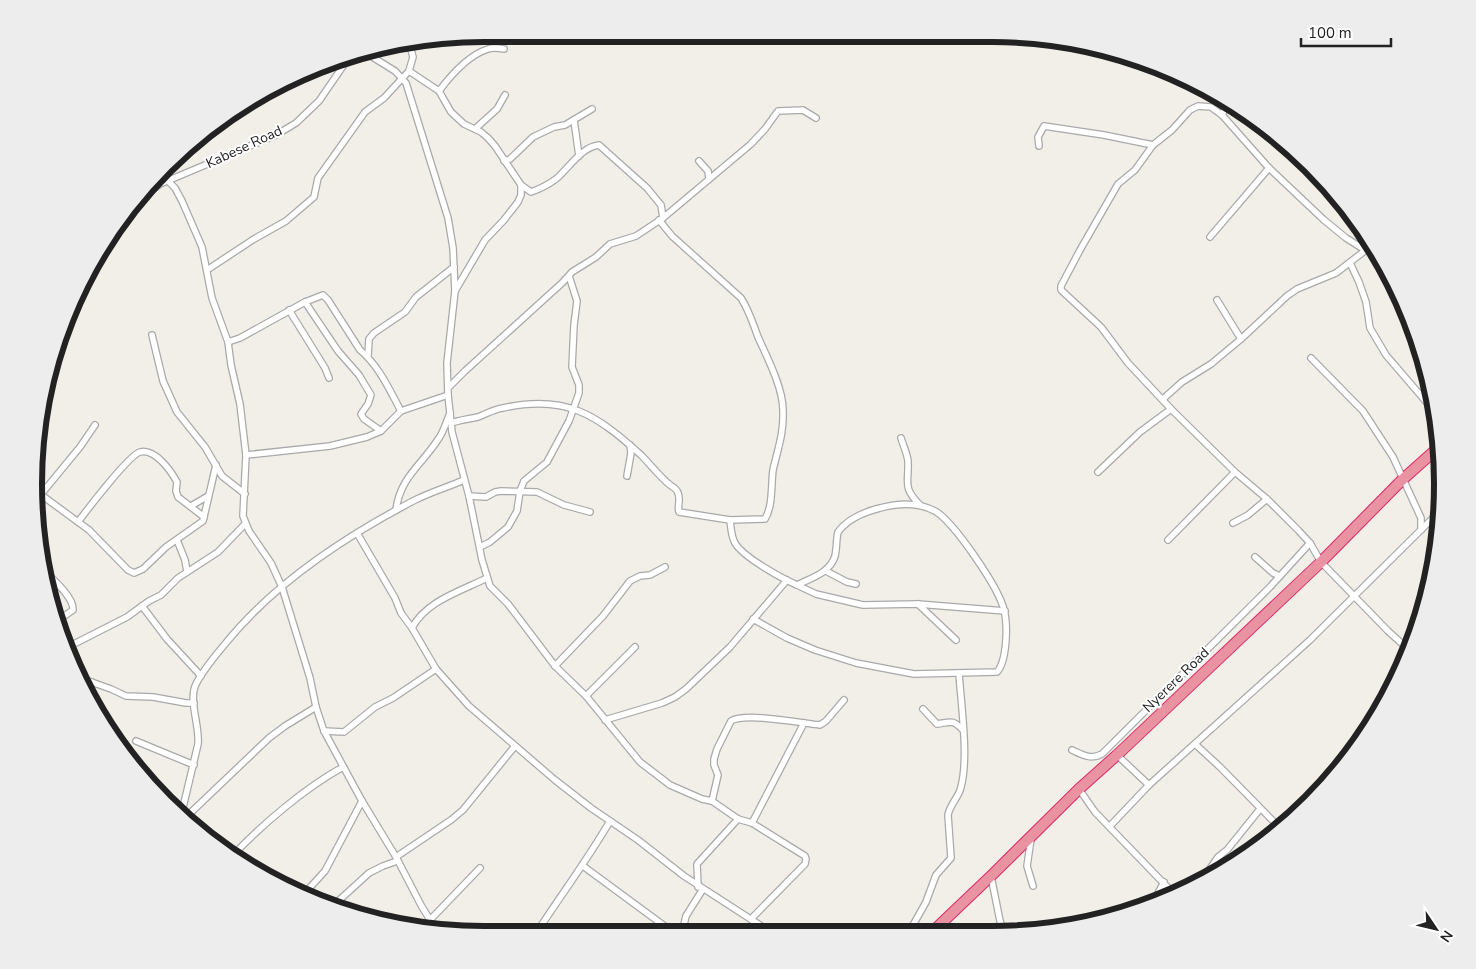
<svg xmlns="http://www.w3.org/2000/svg" width="1476" height="969" viewBox="0 0 1476 969" font-family="'Nunito Sans',sans-serif">
	<rect width="100%" height="100%" fill="#f2efe9"/>
	<g fill="none" stroke-linecap="round" stroke-linejoin="round">
		<defs>
			<g id="street">
				<path d="M366,53L395,71L406,83L448,218L453,248L455,291L447,363L448,395L452,432L469,496L482,560L490,586L508,604L555,666L586,696L640,762L670,785L702,799L712,801L738,819L752,823L805,856L806,859L805,864L751,919"/>
				<path d="M409,71L439,91L451,112L464,124L481,132L488,138L495,146L521,185V195L518,202L504,220L485,240L455,291"/>
				<path d="M439,91C451,75 469,55 488,49C493,47 499,48 504,49"/>
				<path d="M1222,115L1227,105"/>
				<path d="M574,120L579,156"/>
				<path d="M475,129L497,109L505,95"/>
				<path d="M1039,146L1038,137L1044,126L1104,135L1153,145"/>
				<path d="M504,161L510,159L533,137L554,127L565,125L592,109"/>
				<path d="M699,161L708,171L709,178"/>
				<path d="M162,177L168,181L175,188L182,201L202,247L212,298L228,342L231,365L240,404L246,455L243,516L249,531L271,563L282,587L310,678L316,707L324,731L362,801L396,857L422,907L437,931"/>
				<path d="M521,185L531,192C540,189 549,184 556,179C569,168 581,147 599,145L647,188L661,205L663,218"/>
				<path d="M132,205L160,184L276,135L296,123L319,101L350,56"/>
				<path d="M1210,237L1269,168"/>
				<path d="M1365,250L1346,238L1324,220L1269,168L1222,115L1211,107L1198,106L1190,110L1172,130L1153,145L1135,170L1118,184L1080,250L1061,286V290L1101,327L1128,363L1171,409L1235,472L1267,499L1298,530L1310,543L1321,562L1388,631L1409,650"/>
				<path d="M1350,263L1359,282L1366,302L1370,328L1386,355L1434,411"/>
				<path d="M207,270L254,239L286,221L314,197L318,178L365,112L384,98L409,71L413,57L410,46"/>
				<path d="M1217,300L1241,339"/>
				<path d="M305,302L338,351L359,375L371,395L368,404L361,414L364,419L381,431"/>
				<path d="M289,310L325,368L329,378"/>
				<path d="M152,335L163,381L177,412L205,447L222,476L245,494"/>
				<path d="M228,342L240,338L305,302L323,295L328,300L360,350C379,366 389,389 401,411"/>
				<path d="M368,356L369,339L374,333L405,312L416,297L454,267"/>
				<path d="M1311,358L1363,411L1393,457L1421,518V530"/>
				<path d="M448,388L465,371L562,283L572,272L596,257L610,244L636,236L663,218L751,144L765,129L778,111L803,110L816,118"/>
				<path d="M1163,399L1182,382L1211,364L1241,339L1287,296L1297,289L1336,273L1371,246"/>
				<path d="M451,423C460,420 469,419 478,417C486,414 494,409 503,408C565,394 596,414 641,455C651,465 659,476 670,485C673,487 677,489 678,493C681,500 677,506 679,512L730,520L765,519C773,506 771,485 773,470C778,448 784,433 783,410C783,388 767,357 758,337C753,324 749,310 741,298L672,236L659,220"/>
				<path d="M901,438C903,445 907,453 908,461C909,483 902,487 920,505"/>
				<path d="M246,455L330,446L367,437L381,431L401,411L448,395"/>
				<path d="M1098,472L1140,432L1171,409"/>
				<path d="M627,476L631,453L630,445"/>
				<path d="M40,494L89,530L128,570L134,573L143,569L166,547L203,521L216,465"/>
				<path d="M469,496L486,497L495,492L501,491L537,492L564,505L590,512"/>
				<path d="M38,498L80,447L95,425"/>
				<path d="M191,506L208,496"/>
				<path d="M396,510C400,477 422,465 439,438C444,431 446,422 450,413"/>
				<path d="M730,520C731,527 731,536 735,543C743,557 781,578 797,585C811,578 830,573 835,556C837,548 836,540 838,532C848,518 864,512 880,508C898,503 918,502 935,511C954,522 999,588 1004,610C1008,625 1007,661 997,672L914,674L856,663L815,650L787,638L753,619"/>
				<path d="M78,522C87,510 129,455 140,452C155,448 171,471 177,482L176,491L178,497L204,517"/>
				<path d="M1429,522L1439,532"/>
				<path d="M1233,523L1248,515L1267,499"/>
				<path d="M357,533L395,598L401,613L412,628"/>
				<path d="M177,540L185,560L187,572"/>
				<path d="M1168,540L1235,472"/>
				<path d="M480,547L490,542L508,527L517,511L520,491L524,481L547,462L569,421L579,393V385L572,367L574,325L577,301L569,276"/>
				<path d="M1255,557L1273,573L1280,576"/>
				<path d="M42,569C52,578 74,597 73,610L60,619"/>
				<path d="M826,571L847,582L856,584"/>
				<path d="M487,578C461,591 426,601 412,628L436,669L469,706L555,780L591,808L638,840L684,876L772,933"/>
				<path d="M797,585L816,594L863,605L918,604L1005,611"/>
				<path d="M918,604L956,640"/>
				<path d="M142,606L167,639L201,676"/>
				<path d="M70,646L127,617L149,601L161,595L178,578L218,552L245,524"/>
				<path d="M555,666L603,616L630,581L640,576L650,575L665,567"/>
				<path d="M83,679L111,689L126,696L153,697L186,703H194"/>
				<path d="M88,694L92,682"/>
				<path d="M586,696L635,647"/>
				<path d="M923,709L937,724C951,722 952,719 963,730"/>
				<path d="M605,720L662,703L675,697L686,689L730,647L787,580"/>
				<path d="M324,731L344,732L375,707L393,698L436,669"/>
				<path d="M136,741L194,765"/>
				<path d="M1195,744L1220,767L1280,828"/>
				<path d="M1072,750C1083,755 1091,760 1102,754L1270,587L1310,543"/>
				<path d="M1117,755L1149,785"/>
				<path d="M1079,789L1095,812L1175,895"/>
				<path d="M712,801L718,775L714,765V759L717,749L731,721C745,712 801,723 820,725L826,721L844,700"/>
				<path d="M181,816L198,744C200,726 188,700 196,684C203,670 215,656 225,644C274,583 346,536 415,500C431,492 448,487 464,480"/>
				<path d="M184,819L269,738L285,726L316,707"/>
				<path d="M752,823L804,723"/>
				<path d="M1110,826L1149,785L1310,640L1439,512"/>
				<path d="M1031,839L1027,866L1033,886"/>
				<path d="M234,854C264,823 305,788 343,767"/>
				<path d="M396,857L451,820L463,810L515,746"/>
				<path d="M583,866L674,933"/>
				<path d="M991,876L1000,921L1005,934"/>
				<path d="M1200,883L1218,857L1227,850L1260,809"/>
				<path d="M698,887L697,864L738,819"/>
				<path d="M304,894L325,871L362,801"/>
				<path d="M335,904L369,873L383,866L397,861"/>
				<path d="M1146,906L1157,895L1164,882"/>
				<path d="M430,920L480,868"/>
				<path d="M537,932C561,895 588,859 610,821"/>
				<path d="M682,933L686,916L703,889"/>
				<path d="M908,934L926,902L936,875L951,858L948,815C950,804 959,797 961,787C969,757 961,705 959,673"/>
			</g>
			<path id="highway" d="M930,934L991,876L1079,789L1117,755L1321,562L1403,479L1440,446"/>
		</defs>
		<use href="#street" stroke="#a9a9a9" stroke-width="8"/>
		<use href="#highway" stroke="#dc2a67" stroke-width="12"/>
		<use href="#street" stroke="#fff" stroke-width="5.5"/>
		<use href="#highway" stroke="#e892a2" stroke-width="10"/>
	</g>
	<g text-anchor="middle" dominant-baseline="central" stroke-width="4" stroke-linejoin="round" paint-order="stroke">
		<g font-size="14" fill="#222" stroke="#fff">
			<text transform="translate(244 147) rotate(-25)">Kabese Road</text>
			<text transform="translate(1176 680) rotate(-44)">Nyerere Road</text>
		</g>
	</g>
	<path d="M0 0H1476V969H0ZM484 42H992A442 442 0 0 1 1434 484V484A442 442 0 0 1 992 926H484A442 442 0 0 1 42 484V484A442 442 0 0 1 484 42Z" fill="#ededed" fill-rule="evenodd"/>
	<path fill="none" stroke="#222" stroke-width="6" d="M484 42H992A442 442 0 0 1 1434 484V484A442 442 0 0 1 992 926H484A442 442 0 0 1 42 484V484A442 442 0 0 1 484 42Z"/>
	<g transform="translate(1436 929) rotate(125)" stroke="#ffffff" stroke-width="4" paint-order="stroke">
	<path d="M0-4L9 19L0 12L-9 19Z" fill="#222222"/>
	<text y="-8" font-size="14" font-weight="bold" text-anchor="middle" fill="#222222">N</text>
	</g>
	<path d="M1301 38v8h90v-8" fill="none" stroke="#222222" stroke-width="2.5"/>
	<text x="1308" y="38" font-size="15" fill="#222222" stroke="#ffffff" stroke-width="4" paint-order="stroke">100 m</text>
</svg>
